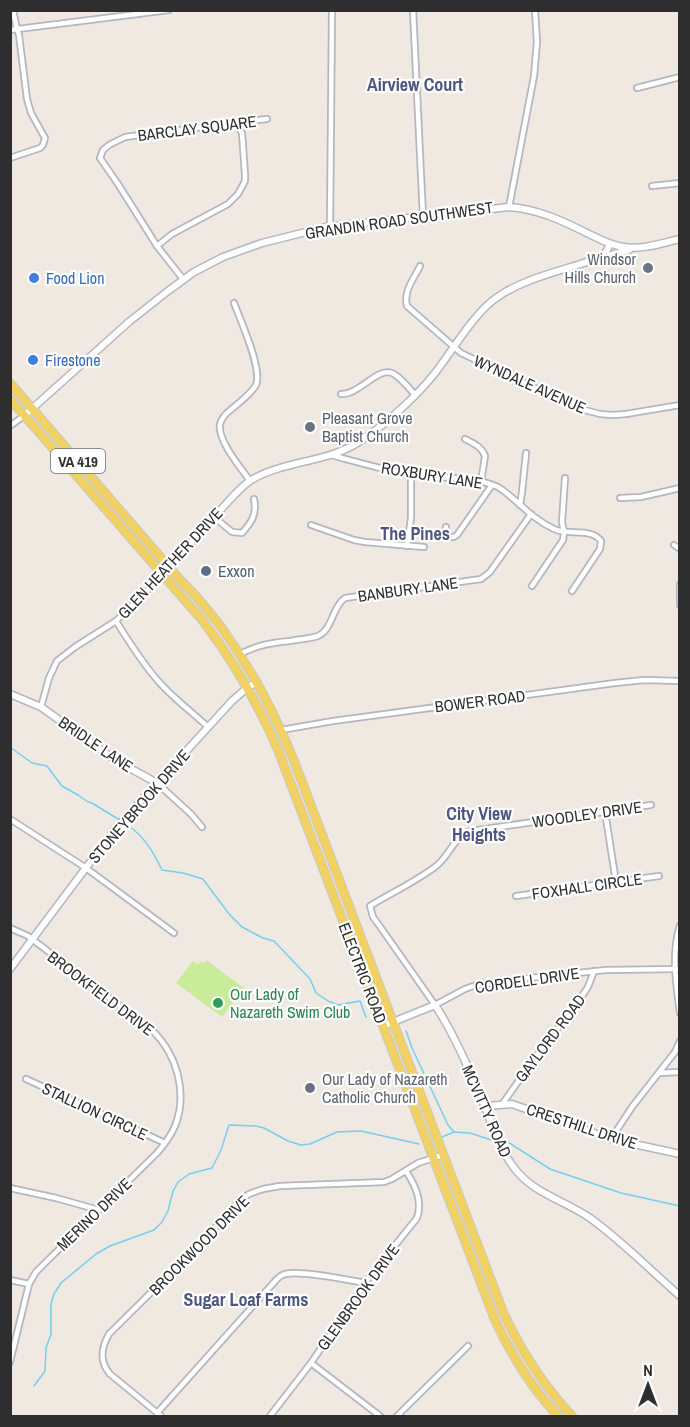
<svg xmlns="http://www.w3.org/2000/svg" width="690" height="1427" viewBox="0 0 690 1427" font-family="'Archivo Narrow',sans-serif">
	<rect width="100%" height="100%" fill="#efe9e1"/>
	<path fill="#c9ec9a" d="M206,960L244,988L222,1017L176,983L193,961L198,965L201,961L204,963Z"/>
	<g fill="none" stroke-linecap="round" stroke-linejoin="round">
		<g stroke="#75cff0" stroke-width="1.5">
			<path d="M10,747L32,763L47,766L62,786L78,795L88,802L92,803L118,819"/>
			<path d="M126,824C144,836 153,851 162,870L183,873L203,879L229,914L242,927L263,938L274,941L310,979L316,993L328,1001L338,1005L360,1001L366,1017"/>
			<path d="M406,1031L412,1048L448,1125L454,1132"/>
			<path d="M442,1137L454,1132L470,1133L494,1141"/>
			<path d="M503,1139L550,1169L621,1193L680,1206"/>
			<path d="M34,1386L45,1371L46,1348L51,1334V1304L54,1294L61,1283L96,1254L110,1246L154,1230L162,1222L168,1211L173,1191L178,1182L189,1174L212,1168L221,1150L229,1125L256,1126L264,1128L288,1141L301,1145L310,1144L337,1132L361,1131L419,1144"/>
		</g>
		<defs>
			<g id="minor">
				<path d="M413,10L423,216"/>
				<path d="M10,30L169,10"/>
				<path d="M637,88L680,77"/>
				<path d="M10,158L40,148L43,145L45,138L31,113L27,99L19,35L16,25L13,10"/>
				<path d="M652,186L680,183"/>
				<path d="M509,207L534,76L537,42L535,10"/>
				<path d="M330,227L332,10"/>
				<path d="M157,246L172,234L228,204L238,194L245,181V174L242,133L237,125"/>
				<path d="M420,266C414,279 403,291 407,306L461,353L577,408L600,414L613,415L626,414L680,405"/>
				<path d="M183,279L157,246L118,184L100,158L103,150L109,145L125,137L227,124L237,125L250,121L267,119"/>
				<path d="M234,303C240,319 263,370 256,385C249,397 234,406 225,415C223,418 221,420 220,424C217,440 241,468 250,481"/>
				<path d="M341,394C360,395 378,365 394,374C402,379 409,388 415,395"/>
				<path d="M10,426L25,415"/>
				<path d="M465,439C473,443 482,447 485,456L481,482"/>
				<path d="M331,455C357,462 384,470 412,475C440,479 471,475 498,487C505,491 511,497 517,502C528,512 539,522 554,529C568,536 591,527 601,541L600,549L572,591"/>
				<path d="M620,498L641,497L680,488"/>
				<path d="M520,505L522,492L526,453"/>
				<path d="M214,517L232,532L242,533C252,522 257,514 254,499"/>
				<path d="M311,525L354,540L365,542L424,547"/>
				<path d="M446,527L445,533L448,537H454L457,535L492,485"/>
				<path d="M674,545L680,549"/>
				<path d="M407,546L411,518V475"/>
				<path d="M680,584V605"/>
				<path d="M532,586L563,540L564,532L562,522L565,478"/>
				<path d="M116,621C129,642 143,664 159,682C174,699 192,712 208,727"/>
				<path d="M240,654C258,645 270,643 290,641C299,639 309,639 318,636C333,629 332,607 345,598L481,579L490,572L531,514"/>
				<path d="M41,707L49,678L57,661L75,647L116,621L163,575"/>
				<path d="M281,730L333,721L615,683L644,680L680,681"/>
				<path d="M157,783L191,814L202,827"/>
				<path d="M651,805L471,831C451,839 451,855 435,867C415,882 391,893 370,906L373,917L381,928L435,1005L465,989L476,985L501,981L606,970L680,969"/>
				<path d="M605,812L616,882"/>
				<path d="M10,819L86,868L174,933"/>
				<path d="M516,896L659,876"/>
				<path d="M680,925C671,954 676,983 680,1013"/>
				<path d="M10,928L28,936L153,1031C177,1055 188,1093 175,1126C171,1136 164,1145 157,1153L47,1261L36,1272L29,1284L10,1362"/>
				<path d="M659,1073L680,1072"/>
				<path d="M26,1079L165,1143"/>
				<path d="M503,1103L527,1069L582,996L588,987L594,971"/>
				<path d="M611,1139L632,1107L675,1052L680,1041"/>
				<path d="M10,1188L56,1198L99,1210"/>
				<path d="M10,1280L29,1284"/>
				<path d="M311,1363L380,1416"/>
				<path d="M157,1413L277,1279C280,1276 281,1275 285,1274C301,1270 348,1280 366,1283"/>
				<path d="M161,1416L110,1374C99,1361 101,1348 109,1334L201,1243L239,1201L249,1194L263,1189L280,1186L384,1182L392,1179L418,1163L443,1155"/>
				<path d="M270,1416L311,1363L368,1279L417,1218C423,1201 415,1185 406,1171"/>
				<path d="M397,1416L468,1346"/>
			</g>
			<g id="tertiary">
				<path d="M601,258L629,250"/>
				<path d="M25,415L130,321L168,291L194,272L223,257L262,243L326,227L509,207C538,209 563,221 589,234C600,239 611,246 624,247C642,250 662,243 680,239"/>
				<path d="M168,570C173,565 177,558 182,553C196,537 210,521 225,505C233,496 241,487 251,480C285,460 329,463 362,440C387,423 417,396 435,373C453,350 475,311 499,296C529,276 567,270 601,257L605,254L610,244"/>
				<path d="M10,694L41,707L115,760L157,783"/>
				<path d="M10,969L115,829L232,701L248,687L257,682"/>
				<path d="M383,1026L435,1005C456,1037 470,1072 485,1107C493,1127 500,1148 512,1165C531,1193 564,1200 590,1218C622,1241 650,1270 680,1296"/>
				<path d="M485,1106L512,1104L611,1139L680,1154"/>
			</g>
			<g id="primary">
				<path d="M10,383L181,581C195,594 206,608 218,623C251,668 273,710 294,761L503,1312C521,1351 543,1385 572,1416"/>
				<path d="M10,399L203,621C234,662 258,703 278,750L495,1320C512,1357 531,1387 558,1416"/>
			</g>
		</defs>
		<use href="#minor" stroke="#b4b7c1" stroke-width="8"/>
		<use href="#tertiary" stroke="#b4b7c1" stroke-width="9"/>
		<use href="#primary" stroke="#c9c9c9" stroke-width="10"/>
		<use href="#minor" stroke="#fff" stroke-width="4.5"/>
		<use href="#tertiary" stroke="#fff" stroke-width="6"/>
		<use href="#primary" stroke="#f2d163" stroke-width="8"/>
	</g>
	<g fill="#6b7280" stroke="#fff" stroke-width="2">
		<circle cx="648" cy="268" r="6"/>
		<circle cx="310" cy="427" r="6"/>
		<circle cx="310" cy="1088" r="6"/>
	</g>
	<g fill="#3f7fe0" stroke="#fff" stroke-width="2">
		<circle cx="34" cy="278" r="6"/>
		<circle cx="33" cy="360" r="6"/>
	</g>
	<circle fill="#5c6f8a" stroke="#fff" stroke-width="2" cx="206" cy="571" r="6"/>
	<circle fill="#2e9e5b" stroke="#fff" stroke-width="2" cx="218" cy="1003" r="6"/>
	<g text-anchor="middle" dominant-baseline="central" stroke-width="4.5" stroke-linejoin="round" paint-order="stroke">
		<rect fill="#fff" stroke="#6d6d6d" stroke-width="1.5" x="51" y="449" width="54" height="24" rx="4.5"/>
		<g font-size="15" font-weight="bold" fill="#2e2e2e">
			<text x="78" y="461">VA 419</text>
		</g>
		<g font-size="16" fill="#2e2e2e" stroke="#fff">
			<text transform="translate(197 128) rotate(-7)">BARCLAY SQUARE</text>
			<text transform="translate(399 220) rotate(-8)">GRANDIN ROAD SOUTHWEST</text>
			<text transform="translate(530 384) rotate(24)">WYNDALE AVENUE</text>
			<text transform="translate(432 475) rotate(9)">ROXBURY LANE</text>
			<text transform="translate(170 563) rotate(-47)">GLEN HEATHER DRIVE</text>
			<text transform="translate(408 589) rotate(-8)">BANBURY LANE</text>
			<text transform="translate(480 701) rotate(-7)">BOWER ROAD</text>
			<text transform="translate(96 744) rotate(34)">BRIDLE LANE</text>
			<text transform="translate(139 806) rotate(-49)">STONEYBROOK DRIVE</text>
			<text transform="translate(587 814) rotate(-8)">WOODLEY DRIVE</text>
			<text transform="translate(587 886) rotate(-8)">FOXHALL CIRCLE</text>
			<text transform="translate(363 973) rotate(69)">ELECTRIC ROAD</text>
			<text transform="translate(527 980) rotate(-8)">CORDELL DRIVE</text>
			<text transform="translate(101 993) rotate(37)">BROOKFIELD DRIVE</text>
			<text transform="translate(550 1038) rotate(-53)">GAYLORD ROAD</text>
			<text transform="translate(95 1111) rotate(25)">STALLION CIRCLE</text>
			<text transform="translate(487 1111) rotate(66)">MCVITTY ROAD</text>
			<text transform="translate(582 1126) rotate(18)">CRESTHILL DRIVE</text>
			<text transform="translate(94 1214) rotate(-44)">MERINO DRIVE</text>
			<text transform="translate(199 1245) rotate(-45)">BROOKWOOD DRIVE</text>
			<text transform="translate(358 1297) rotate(-54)">GLENBROOK DRIVE</text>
		</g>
		<g font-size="16" fill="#5b616d" stroke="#fff" text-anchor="start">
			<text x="636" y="259" text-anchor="end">Windsor<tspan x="636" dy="18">Hills Church</tspan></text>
			<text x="322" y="418">Pleasant Grove<tspan x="322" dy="18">Baptist Church</tspan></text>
			<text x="322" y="1079">Our Lady of Nazareth<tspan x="322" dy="18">Catholic Church</tspan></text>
		</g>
		<g font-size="16" fill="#366cbe" stroke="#fff" text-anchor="start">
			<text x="46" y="278">Food Lion</text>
			<text x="45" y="360">Firestone</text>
		</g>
		<g font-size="16" fill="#4e5e75" stroke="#fff" text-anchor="start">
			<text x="218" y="571">Exxon</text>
		</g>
		<g font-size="16" fill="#27864d" stroke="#fff" text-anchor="start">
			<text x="230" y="994">Our Lady of<tspan x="230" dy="18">Nazareth Swim Club</tspan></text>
		</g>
		<g font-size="18" font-weight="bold" fill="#4d5680" stroke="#fff">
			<text x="415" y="84">Airview Court</text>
			<text x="415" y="533">The Pines</text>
			<text x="479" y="813">City View<tspan x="479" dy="21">Heights</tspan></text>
			<text x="246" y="1299">Sugar Loaf Farms</text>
		</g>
	</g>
	<rect width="690" height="1427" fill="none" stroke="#2e2e2e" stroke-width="24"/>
	<g transform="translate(648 1385)" stroke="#ffffff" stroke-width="4.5" paint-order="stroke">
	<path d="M0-4.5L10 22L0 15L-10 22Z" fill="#2e2e2e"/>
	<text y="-9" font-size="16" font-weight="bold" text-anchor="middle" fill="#2e2e2e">N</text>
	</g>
</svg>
